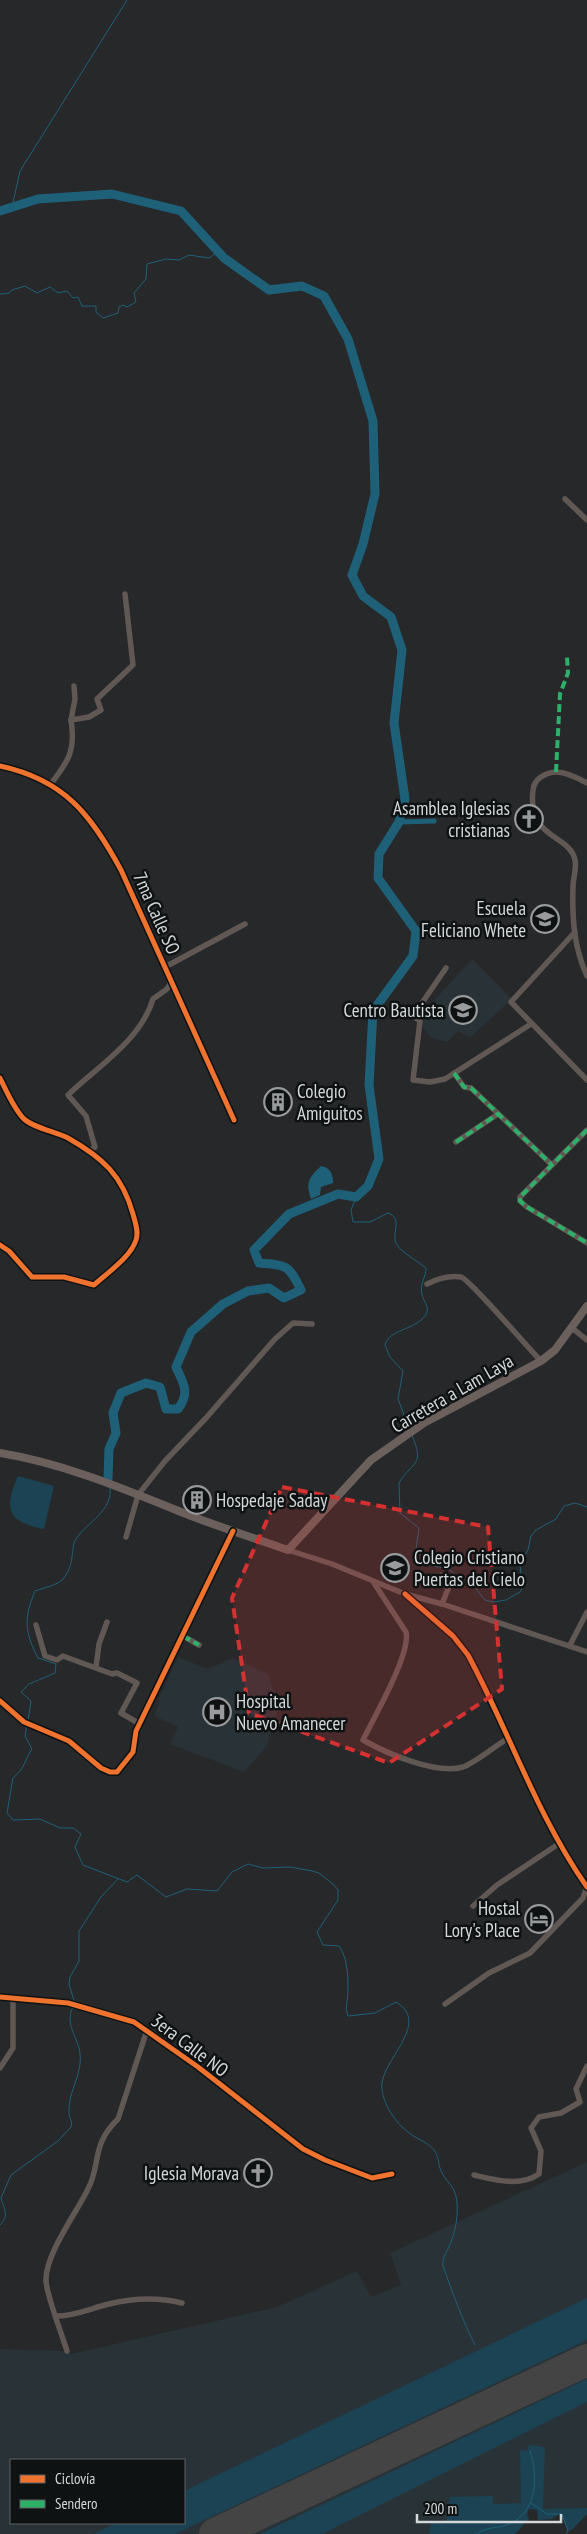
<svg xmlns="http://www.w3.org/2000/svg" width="587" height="2534" viewBox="0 0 587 2534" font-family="'PT Sans Narrow',sans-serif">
	<rect width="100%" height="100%" fill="#26282a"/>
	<g fill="#283237" fill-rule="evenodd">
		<path d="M472,959L512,999L470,1038L458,1031L447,1042L432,1038L416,1020Z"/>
		<path d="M178,1657L208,1669L233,1658L268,1674L279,1707L267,1746L244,1772L170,1744L178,1727L154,1716L160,1701L158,1700Z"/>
		<path d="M587,2162V2508L540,2510V2507L491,2512L469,2534H0V2349L67,2351L71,2354L277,2307L357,2271L371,2297L401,2285L390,2253ZM11,2460H184V2523H11Z"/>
	</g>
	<g fill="#1c4353">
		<path d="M18,1476L54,1486L44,1529C8,1522 3,1510 18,1476Z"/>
		<path d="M587,2298V2340L175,2534H93L117,2523H184V2491Z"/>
		<path d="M587,2379V2402L322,2534H260Z"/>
		<path d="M529,2445L545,2447L543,2509L587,2508V2514L573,2529L568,2531L561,2514H559L552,2519L538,2520L537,2510L529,2509L527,2514L529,2519L515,2534H429L431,2521H446L450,2497L493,2496V2504L521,2503L520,2450L527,2451Z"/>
	</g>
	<path fill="#1f6079" d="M321,1166C331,1168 333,1174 333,1183L321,1187L320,1195L311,1199C305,1181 310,1177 321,1166Z"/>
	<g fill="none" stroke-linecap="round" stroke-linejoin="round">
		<g stroke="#1f6079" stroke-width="1">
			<path d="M12,207L20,171L127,0"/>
			<path d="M0,294L9,293L12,290L25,286L37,293L50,287L58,293L67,291L73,298L78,297L82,306H96V312L103,318L118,313L119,307L123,305L127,307L136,302L134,293L146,279L147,264L166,259L179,260L189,255L209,258L218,252"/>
			<path d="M356,1197L351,1210L353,1222H370L388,1213C404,1219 390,1235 397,1245C401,1252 419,1262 426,1268C426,1278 419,1284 422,1294C423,1301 429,1306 427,1312C420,1330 389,1328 385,1345L390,1357L403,1371L398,1399L409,1428"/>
			<path d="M412,1436C426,1466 411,1462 399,1483L400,1513L419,1528L416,1549L430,1565L449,1569L462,1581L472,1584L485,1600L493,1602L506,1600L520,1592L522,1588L520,1563L528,1550L531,1536L536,1530L556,1519L564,1506L575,1503L587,1507"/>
			<path d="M28,1721L31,1701L21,1692L29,1684L55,1673L56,1664L38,1658C24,1631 24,1618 35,1591C43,1588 58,1585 63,1579C76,1563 70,1548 76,1539C87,1522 113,1511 110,1488"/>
			<path d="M27,1724L25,1736L32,1749C23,1762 27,1766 13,1778L7,1813L13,1820L40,1819L60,1828H73L81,1834L75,1847L83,1865L127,1882L137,1875L166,1897L187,1889L217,1891L232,1872L248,1864L263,1868L290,1867L312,1871L319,1873L334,1885L338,1890V1900L317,1932L323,1945L339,1946C350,1961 349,1991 346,2009L348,2016L375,2013L396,2002C433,2024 378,2062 382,2089C384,2107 397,2125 412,2135C420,2140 428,2143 434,2150C439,2156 438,2164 441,2171C444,2178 450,2183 454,2190C460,2203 457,2228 451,2242C448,2251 442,2256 443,2266C452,2291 463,2322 475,2345"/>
			<path d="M75,2004L69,1984L70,1977L79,1961V1931L101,1897L118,1879"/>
			<path d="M0,2225C10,2215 4,2210 1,2198L11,2175L58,2141L71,2127C73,2121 69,2118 69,2112C68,2090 85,2072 79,2048C75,2033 65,2023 73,2007"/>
			<path d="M531,2503L547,2514H562L568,2531L566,2534"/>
			<path d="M476,2534C488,2526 497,2529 509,2524C538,2512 538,2476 530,2451"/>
		</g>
		<path stroke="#1f6079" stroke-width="5" d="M399,822L434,821"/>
		<path stroke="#1f6079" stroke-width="9" d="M0,211L38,199L112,194L181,211L224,258L269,290L302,286L324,296L348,339L373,421L375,494L363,544L352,575L363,596L391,617L402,650L394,723L405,799L399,822L379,854L378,878L416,931L413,956L373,1011L369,1085L379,1159L368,1186L356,1197L338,1194L289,1214L254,1250L259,1263C287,1265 289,1265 301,1290L284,1298L269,1288L248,1291L223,1304L191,1332L176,1367C184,1384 190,1393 178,1409H166L160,1387L146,1383L121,1393L113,1413L116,1433L109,1449L108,1479"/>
		<path stroke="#454444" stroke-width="32" d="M215,2534L587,2360"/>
		<g stroke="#615854" stroke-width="5.5">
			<path d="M565,499L587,520"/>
			<path d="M71,720L75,699L74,686"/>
			<path d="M0,766C65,780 91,815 121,870L234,1120"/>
			<path d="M587,783C578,778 565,771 555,772C545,773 534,779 533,790C527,840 570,834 575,860C577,868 573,878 573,887C572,918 574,948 587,976"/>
			<path d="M50,785C68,762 76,751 71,720L89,717L101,710L97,699L133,665L125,594"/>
			<path d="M575,932L511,1002L587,1080"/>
			<path d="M165,967L245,924"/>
			<path d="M446,968L413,1016L420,1021L413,1080L430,1082L445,1079L531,1024"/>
			<path d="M454,1073L464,1087L471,1088L551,1164"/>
			<path d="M0,1078C6,1090 13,1107 23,1118C31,1127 56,1132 68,1138C103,1158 122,1175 133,1214C135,1222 139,1232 136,1240C130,1258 107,1273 94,1285L64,1277H32L9,1251L0,1245"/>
			<path d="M587,1130L520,1197V1201L527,1207L587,1243"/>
			<path d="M456,1142L498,1114"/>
			<path d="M90,1151L95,1147L86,1116L68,1095C97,1067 141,1040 153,999L167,989L171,982"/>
			<path d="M427,1284C437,1279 449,1275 461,1277C468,1278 530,1350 541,1361"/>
			<path d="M572,1328L587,1340"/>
			<path d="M126,1537L138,1495L165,1461L206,1418L275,1339L293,1323L312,1324"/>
			<path d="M288,1550L332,1564L405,1594L442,1604L587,1652"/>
			<path d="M441,1575L452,1579L442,1604"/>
			<path d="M374,1583L406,1632C411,1654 374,1717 363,1740C386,1753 436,1775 463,1767C475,1763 496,1745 509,1738"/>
			<path d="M405,1594L453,1636L468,1655C509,1731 537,1816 587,1887"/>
			<path d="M36,1625L45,1656L57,1660L63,1656L112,1674L117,1673L137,1683L121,1713L140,1724"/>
			<path d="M183,1636L199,1645"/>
			<path d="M570,1645L587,1612"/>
			<path d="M96,1667L99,1644L107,1622"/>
			<path d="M0,1701L24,1722L69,1741L101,1768L110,1772H117L133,1752L136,1731L233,1531"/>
			<path d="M473,1906L497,1885L560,1843"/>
			<path d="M0,1997L68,2003L134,2022L198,2067L303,2149L325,2160L372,2178L392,2174"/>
			<path d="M445,2004L489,1973L530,1953L583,1898L587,1886"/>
			<path d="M0,2068L13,2048V2000"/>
			<path d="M474,2175C495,2180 520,2187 539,2174L541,2151L531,2128L539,2117L561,2113L580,2102L576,2089L587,2066"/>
			<path d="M56,2316C76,2316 91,2308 109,2304C134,2298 157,2297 182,2303"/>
			<path d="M67,2351C62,2334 47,2297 46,2281C45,2255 75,2215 87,2191C102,2164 90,2146 118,2119L147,2030"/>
		</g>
		<path stroke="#6b605c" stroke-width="8" d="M0,1453C67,1464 129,1491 191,1516C223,1528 256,1539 288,1550L371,1460L424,1423L541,1361L555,1350L587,1306"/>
		<g stroke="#2db169" stroke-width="4" stroke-dasharray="8 4" stroke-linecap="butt">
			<path d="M556,772L560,694L568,673L567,657"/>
			<path d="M454,1073L464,1087L471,1088L551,1164"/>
			<path d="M587,1130L520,1197V1201L527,1207L587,1243"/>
			<path d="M456,1142L498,1114"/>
			<path d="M183,1636L199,1645"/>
		</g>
		<defs>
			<g id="cycleway">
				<path d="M0,766C65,780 91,815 121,870L234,1120"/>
				<path d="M0,1078C6,1090 13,1107 23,1118C31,1127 56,1132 68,1138C103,1158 122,1175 133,1214C135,1222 139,1232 136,1240C130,1258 107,1273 94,1285L64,1277H32L9,1251L0,1245"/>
				<path d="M405,1594L453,1636L468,1655C509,1731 537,1816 587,1887"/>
				<path d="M0,1701L24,1722L69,1741L101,1768L110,1772H117L133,1752L136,1731L233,1531"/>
				<path d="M0,1997L68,2003L134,2022L198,2067L303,2149L325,2160L372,2178L392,2174"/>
			</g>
		</defs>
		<use href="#cycleway" stroke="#0f1213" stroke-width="8"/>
		<use href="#cycleway" stroke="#ef722f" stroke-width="5"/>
	</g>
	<path fill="#d63131" fill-opacity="0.2" stroke="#d63131" stroke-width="4" stroke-dasharray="10 6" stroke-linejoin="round" d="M282,1487L488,1527L502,1689L389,1763L249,1713L232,1598Z"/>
	<defs>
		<symbol id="church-ring" viewBox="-11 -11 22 22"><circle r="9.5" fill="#0f1213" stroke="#989a9c" stroke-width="1.5"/><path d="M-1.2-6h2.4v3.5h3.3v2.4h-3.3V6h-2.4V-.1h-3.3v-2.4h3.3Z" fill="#989a9c"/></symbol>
		<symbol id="school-ring" viewBox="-11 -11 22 22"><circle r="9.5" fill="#0f1213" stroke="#989a9c" stroke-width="1.5"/><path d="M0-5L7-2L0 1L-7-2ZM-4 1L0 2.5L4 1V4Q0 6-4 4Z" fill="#989a9c"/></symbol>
		<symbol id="building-ring" viewBox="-11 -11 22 22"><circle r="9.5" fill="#0f1213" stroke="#989a9c" stroke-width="1.5"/><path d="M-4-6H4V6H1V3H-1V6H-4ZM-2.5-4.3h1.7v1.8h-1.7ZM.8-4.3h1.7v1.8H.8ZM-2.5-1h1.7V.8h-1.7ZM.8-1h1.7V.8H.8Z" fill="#989a9c"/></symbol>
		<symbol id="hospital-ring" viewBox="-11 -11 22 22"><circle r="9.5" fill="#0f1213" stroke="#989a9c" stroke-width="1.5"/><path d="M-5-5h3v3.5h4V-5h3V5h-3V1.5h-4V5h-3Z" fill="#989a9c"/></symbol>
		<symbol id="hotel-ring" viewBox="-11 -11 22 22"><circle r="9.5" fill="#0f1213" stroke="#989a9c" stroke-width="1.5"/><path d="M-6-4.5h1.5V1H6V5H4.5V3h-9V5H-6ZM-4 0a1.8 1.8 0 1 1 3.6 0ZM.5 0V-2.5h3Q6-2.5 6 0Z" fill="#989a9c"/></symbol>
	</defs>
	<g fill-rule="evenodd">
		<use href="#church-ring" x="513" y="803" width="32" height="32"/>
		<use href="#school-ring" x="529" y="903" width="32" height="32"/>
		<use href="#school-ring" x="447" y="994" width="32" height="32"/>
		<use href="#building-ring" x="262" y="1086" width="32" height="32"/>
		<use href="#building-ring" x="181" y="1484" width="32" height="32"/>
		<use href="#school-ring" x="379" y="1552" width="32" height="32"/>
		<use href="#hospital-ring" x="201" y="1696" width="32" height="32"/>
		<use href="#hotel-ring" x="523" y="1903" width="32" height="32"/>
		<use href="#church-ring" x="242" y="2157" width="32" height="32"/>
	</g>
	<g text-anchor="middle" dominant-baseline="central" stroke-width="5" stroke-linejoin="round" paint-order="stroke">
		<g font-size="19" fill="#d5d8da" stroke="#0f1213" text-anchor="end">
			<text x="510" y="808">Asamblea Iglesias<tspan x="510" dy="22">cristianas</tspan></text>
			<text x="526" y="908">Escuela<tspan x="526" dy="22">Feliciano Whete</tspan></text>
			<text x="444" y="1010">Centro Bautista</text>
			<text x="297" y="1091" text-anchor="start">Colegio<tspan x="297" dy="22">Amiguitos</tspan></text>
			<text x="216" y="1500" text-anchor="start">Hospedaje Saday</text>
			<text x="414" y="1557" text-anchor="start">Colegio Cristiano<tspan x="414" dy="22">Puertas del Cielo</tspan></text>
			<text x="236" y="1701" text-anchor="start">Hospital<tspan x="236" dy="22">Nuevo Amanecer</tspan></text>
			<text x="520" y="1908">Hostal<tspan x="520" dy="22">Lory's Place</tspan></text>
			<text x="239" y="2173">Iglesia Morava</text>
		</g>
		<g font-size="19" fill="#d5d8da" stroke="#0f1213">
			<text transform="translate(157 913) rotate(66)">7ma Calle SO</text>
			<text transform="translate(452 1393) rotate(-30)">Carretera a Lam Laya</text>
			<text transform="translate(190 2045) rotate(37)">3era Calle NO</text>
		</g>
	</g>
	<rect x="10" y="2459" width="175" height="65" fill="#0f1213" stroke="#5e6163"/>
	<rect x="20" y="2475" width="25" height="8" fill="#ef722f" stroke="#5e6163"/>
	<text x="55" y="2484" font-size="15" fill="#d5d8da">Ciclovía</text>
	<rect x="20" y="2500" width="25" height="8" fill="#2db169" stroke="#5e6163"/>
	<text x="55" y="2509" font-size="15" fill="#d5d8da">Sendero</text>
	<path d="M417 2514v8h144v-8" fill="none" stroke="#d5d8da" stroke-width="2.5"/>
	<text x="424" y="2514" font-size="15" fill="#d5d8da" stroke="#0f1213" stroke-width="4" paint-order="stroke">200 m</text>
</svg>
